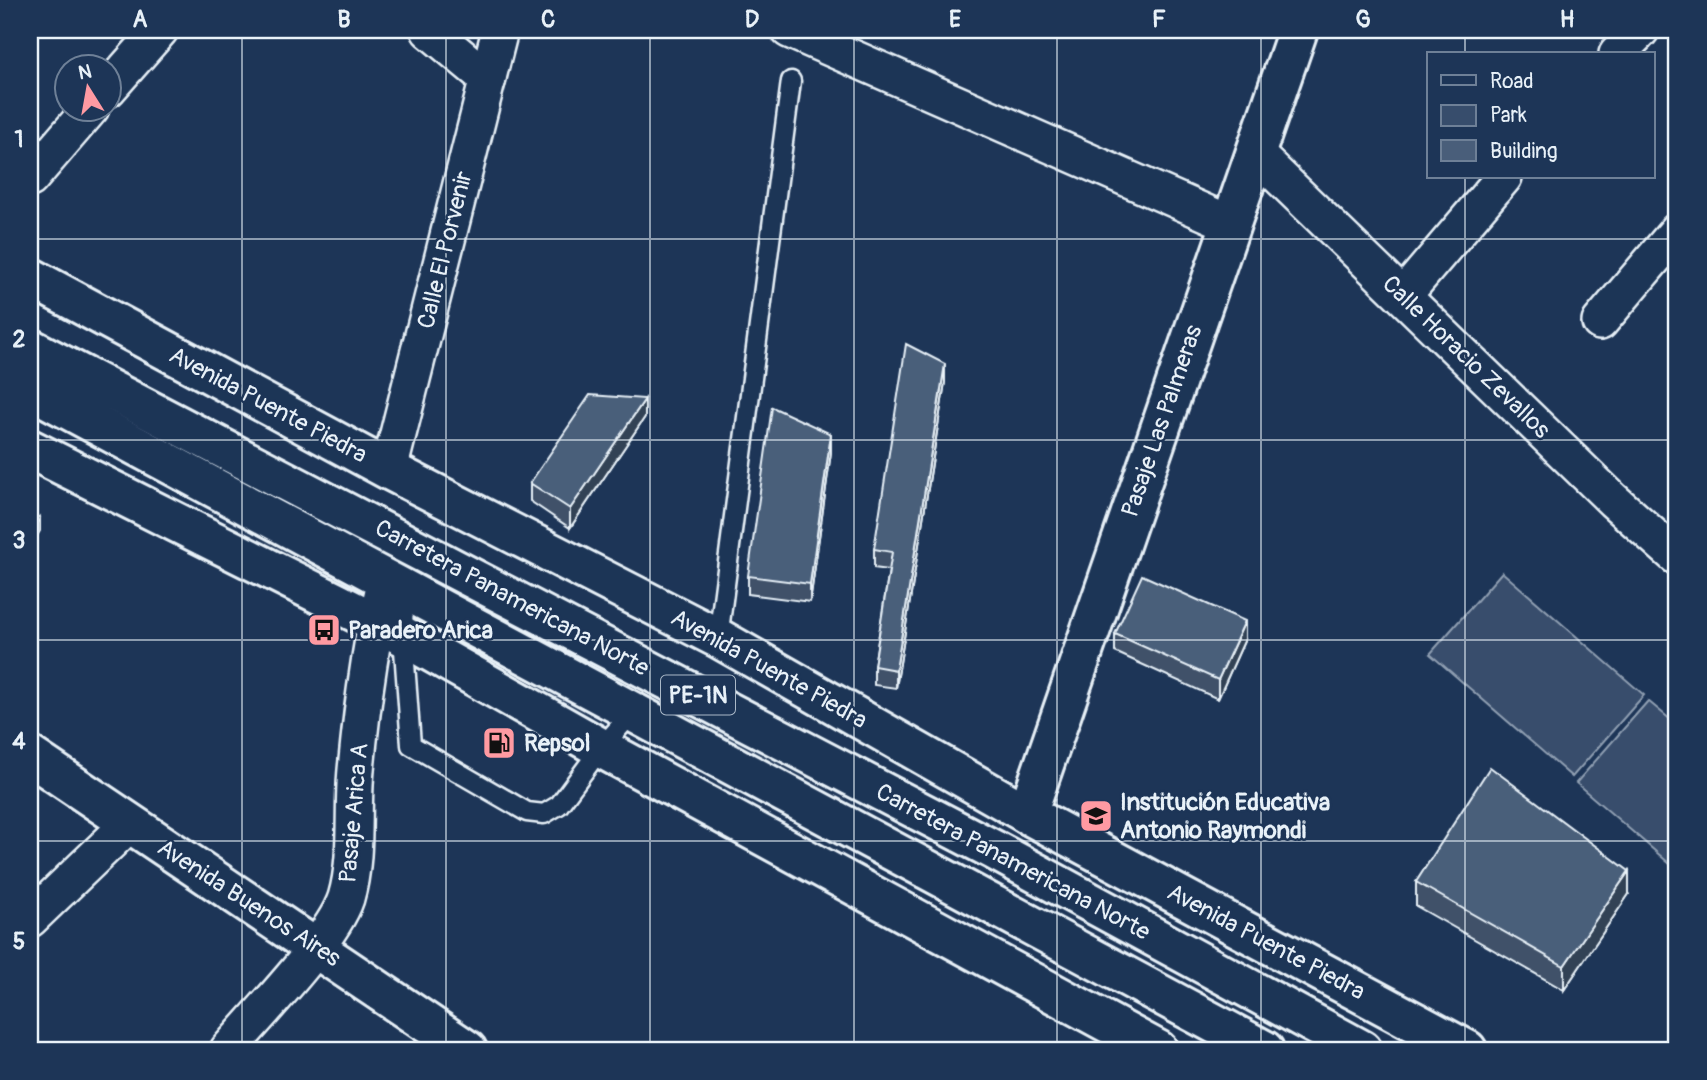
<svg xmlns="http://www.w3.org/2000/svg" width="1707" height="1080" viewBox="0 0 1707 1080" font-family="Pangolin,sans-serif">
	<rect width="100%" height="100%" fill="#1d3557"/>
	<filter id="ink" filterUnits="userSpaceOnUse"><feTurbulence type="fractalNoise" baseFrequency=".0143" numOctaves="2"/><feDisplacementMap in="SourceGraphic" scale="14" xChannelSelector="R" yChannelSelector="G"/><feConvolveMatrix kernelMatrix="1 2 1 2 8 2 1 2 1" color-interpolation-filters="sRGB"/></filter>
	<g filter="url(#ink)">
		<g fill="#374d6c" stroke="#909fb2" stroke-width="2">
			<path d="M1502,572L1644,695L1572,777L1430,654Z"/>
			<path d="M1648,701L1677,725V870L1576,783Z"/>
		</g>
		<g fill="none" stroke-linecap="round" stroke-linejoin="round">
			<defs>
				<g id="lane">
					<path d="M404,589L403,636L411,745L527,812L544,814L559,805L601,748L633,712"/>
					<path d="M718,638L791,81"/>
				</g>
				<g id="street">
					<path d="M429,30L488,79"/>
					<path d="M789,30L1229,223"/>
					<path d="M1617,54L1641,30"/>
					<path d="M108,89L160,30"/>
					<path d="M1257,155L1613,500L1677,557"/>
					<path d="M30,179L91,108"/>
					<path d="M1403,296L1504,177"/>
					<path d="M1600,322L1677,231"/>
					<path d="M389,470L500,30"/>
					<path d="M30,919L129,824"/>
					<path d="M228,1050C258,1015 333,938 346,898C358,857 352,811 356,770C362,706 370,641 386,579"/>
				</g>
				<g id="secondary">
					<path d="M30,277L389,470L718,638L1027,814L1467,1050"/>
					<path d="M30,449L403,636L601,748L1158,1050"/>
					<path d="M30,756L467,1050"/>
					<path d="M1027,814L1298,30"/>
				</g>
				<g id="highway">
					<path d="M30,348L994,850L1362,1050"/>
					<path d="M30,389L1264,1050"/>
				</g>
			</defs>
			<use href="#lane" stroke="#e8f1f8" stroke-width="23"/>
			<use href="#street" stroke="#e8f1f8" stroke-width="40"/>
			<use href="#secondary" stroke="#e8f1f8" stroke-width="44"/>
			<use href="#highway" stroke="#e8f1f8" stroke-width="44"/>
			<use href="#lane" stroke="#1d3557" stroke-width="18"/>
			<use href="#street" stroke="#1d3557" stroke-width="35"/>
			<use href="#secondary" stroke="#1d3557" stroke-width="38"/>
			<use href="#highway" stroke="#1d3557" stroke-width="38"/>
		</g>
		<g fill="#3f5169" stroke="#e8f1f8" stroke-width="2">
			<path d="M945,382L896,688L874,685V666L889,570L874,568V549Z"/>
			<path d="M645,417L570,528L530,501V483Z"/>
			<path d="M831,452L810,602L748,594V576Z"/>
			<path d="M1115,634L1245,639L1218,699L1115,652Z"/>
			<path d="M1416,882L1629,894L1564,990L1416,906Z"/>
		</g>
		<g fill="#334255" stroke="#e8f1f8" stroke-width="2">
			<path d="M945,364V382L896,688V670Z"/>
			<path d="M645,399V417L570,528V509Z"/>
			<path d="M831,434V452L810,602V584Z"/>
			<path d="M40,518V531L30,547V535Z"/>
			<path d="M1245,621V639L1218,699V680Z"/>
			<path d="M1629,871V894L1564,990V966Z"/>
		</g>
		<g fill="#495e7a" stroke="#e8f1f8" stroke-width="2">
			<path d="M906,344L945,364L896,670L874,666L892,552L874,549Z"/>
			<path d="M590,395L645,399L570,509L530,483Z"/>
			<path d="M772,407L831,434L810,584L748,576Z"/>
			<path d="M30,511L40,518L30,535Z"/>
			<path d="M1142,575L1245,621L1218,680L1115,634Z"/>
			<path d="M1490,767L1629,871L1564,966L1416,882Z"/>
		</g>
	</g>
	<path fill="none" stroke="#e8f1f8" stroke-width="2" stroke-opacity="0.55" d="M242,30V1050M446,30V1050M650,30V1050M854,30V1050M1057,30V1050M1261,30V1050M1465,30V54M1465,177V1050M30,239H1677M30,440H1677M30,640H1677M30,841H1677"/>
	<defs>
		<symbol id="bus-square" viewBox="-11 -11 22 22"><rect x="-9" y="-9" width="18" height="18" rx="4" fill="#ff9aa2" stroke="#1d3557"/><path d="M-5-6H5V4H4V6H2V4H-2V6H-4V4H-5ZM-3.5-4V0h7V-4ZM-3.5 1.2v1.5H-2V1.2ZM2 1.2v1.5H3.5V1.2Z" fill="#111"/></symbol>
		<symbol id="fuel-square" viewBox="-11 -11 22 22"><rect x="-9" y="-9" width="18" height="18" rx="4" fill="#ff9aa2" stroke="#1d3557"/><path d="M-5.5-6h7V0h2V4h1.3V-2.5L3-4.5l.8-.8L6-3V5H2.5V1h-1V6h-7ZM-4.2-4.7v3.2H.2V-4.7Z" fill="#111"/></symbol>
		<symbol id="school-square" viewBox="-11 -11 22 22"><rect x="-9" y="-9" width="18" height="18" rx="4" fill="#ff9aa2" stroke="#1d3557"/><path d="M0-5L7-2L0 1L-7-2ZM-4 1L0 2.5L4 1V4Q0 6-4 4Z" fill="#111"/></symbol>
	</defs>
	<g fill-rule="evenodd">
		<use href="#bus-square" x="305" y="611" width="38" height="38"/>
		<use href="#fuel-square" x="480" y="724" width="38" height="38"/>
		<use href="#school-square" x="1077" y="797" width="38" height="38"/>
	</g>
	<g text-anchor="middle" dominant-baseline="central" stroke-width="5" stroke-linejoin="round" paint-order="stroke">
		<rect fill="#1d3557" stroke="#abb9c8" stroke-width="2" x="661" y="675.5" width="74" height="39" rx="5"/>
		<g font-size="23" font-weight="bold" fill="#e8f1f8">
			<text x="698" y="695">PE-1N</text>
		</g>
		<g font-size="24" fill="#e8f1f8" stroke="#1d3557">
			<text transform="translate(445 250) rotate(-76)">Calle El Porvenir</text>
			<text transform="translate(1466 357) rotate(44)">Calle Horacio Zevallos</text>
			<text transform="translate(268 405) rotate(28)">Avenida Puente Piedra</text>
			<text transform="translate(1162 421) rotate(-71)">Pasaje Las Palmeras</text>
			<text transform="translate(512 598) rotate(28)">Carretera Panamericana Norte</text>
			<text transform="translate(769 669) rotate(29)">Avenida Puente Piedra</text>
			<text transform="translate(354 813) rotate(-85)">Pasaje Arica A</text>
			<text transform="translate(1013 862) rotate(28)">Carretera Panamericana Norte</text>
			<text transform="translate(249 903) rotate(33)">Avenida Buenos Aires</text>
			<text transform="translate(1266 942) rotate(28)">Avenida Puente Piedra</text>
		</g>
		<g font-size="24" font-weight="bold" fill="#e8f1f8" stroke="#1d3557" text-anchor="start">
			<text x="348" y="630">Paradero Arica</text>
			<text x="524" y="743">Repsol</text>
			<text x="1120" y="802">Institución Educativa<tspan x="1120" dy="28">Antonio Raymondi</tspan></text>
		</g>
	</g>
	<rect width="1707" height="1080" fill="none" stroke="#1d3557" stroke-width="77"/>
	<rect x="1427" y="52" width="228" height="126" fill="#1d3557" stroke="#6e8097" stroke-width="2"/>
	<rect x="1441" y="75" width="35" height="10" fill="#1d3557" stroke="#6e8097" stroke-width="2"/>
	<text x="1490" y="88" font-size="21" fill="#e8f1f8">Road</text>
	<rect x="1441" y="105" width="35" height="21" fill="#374d6c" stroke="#6e8097" stroke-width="2"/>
	<text x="1490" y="122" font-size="21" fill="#e8f1f8">Park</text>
	<rect x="1441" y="140" width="35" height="21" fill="#495e7a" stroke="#6e8097" stroke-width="2"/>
	<text x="1490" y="158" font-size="21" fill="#e8f1f8">Building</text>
	<g transform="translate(88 88) rotate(349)"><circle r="33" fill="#1d3557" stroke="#6e8097" stroke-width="2"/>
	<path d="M0-5L12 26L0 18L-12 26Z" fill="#ff9aa2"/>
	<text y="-10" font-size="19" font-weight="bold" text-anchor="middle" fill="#e8f1f8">N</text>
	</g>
	<rect x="38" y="38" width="1630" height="1004" fill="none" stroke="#e8f1f8" stroke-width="2.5"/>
	<g font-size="23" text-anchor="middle" font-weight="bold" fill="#e8f1f8">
		<text x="140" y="27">A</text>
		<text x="344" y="27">B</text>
		<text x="548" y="27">C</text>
		<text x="752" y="27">D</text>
		<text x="955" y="27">E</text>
		<text x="1159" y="27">F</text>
		<text x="1363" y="27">G</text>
		<text x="1567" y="27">H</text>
		<text x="19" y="147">1</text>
		<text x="19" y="347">2</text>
		<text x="19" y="548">3</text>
		<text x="19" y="749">4</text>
		<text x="19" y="949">5</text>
	</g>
</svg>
